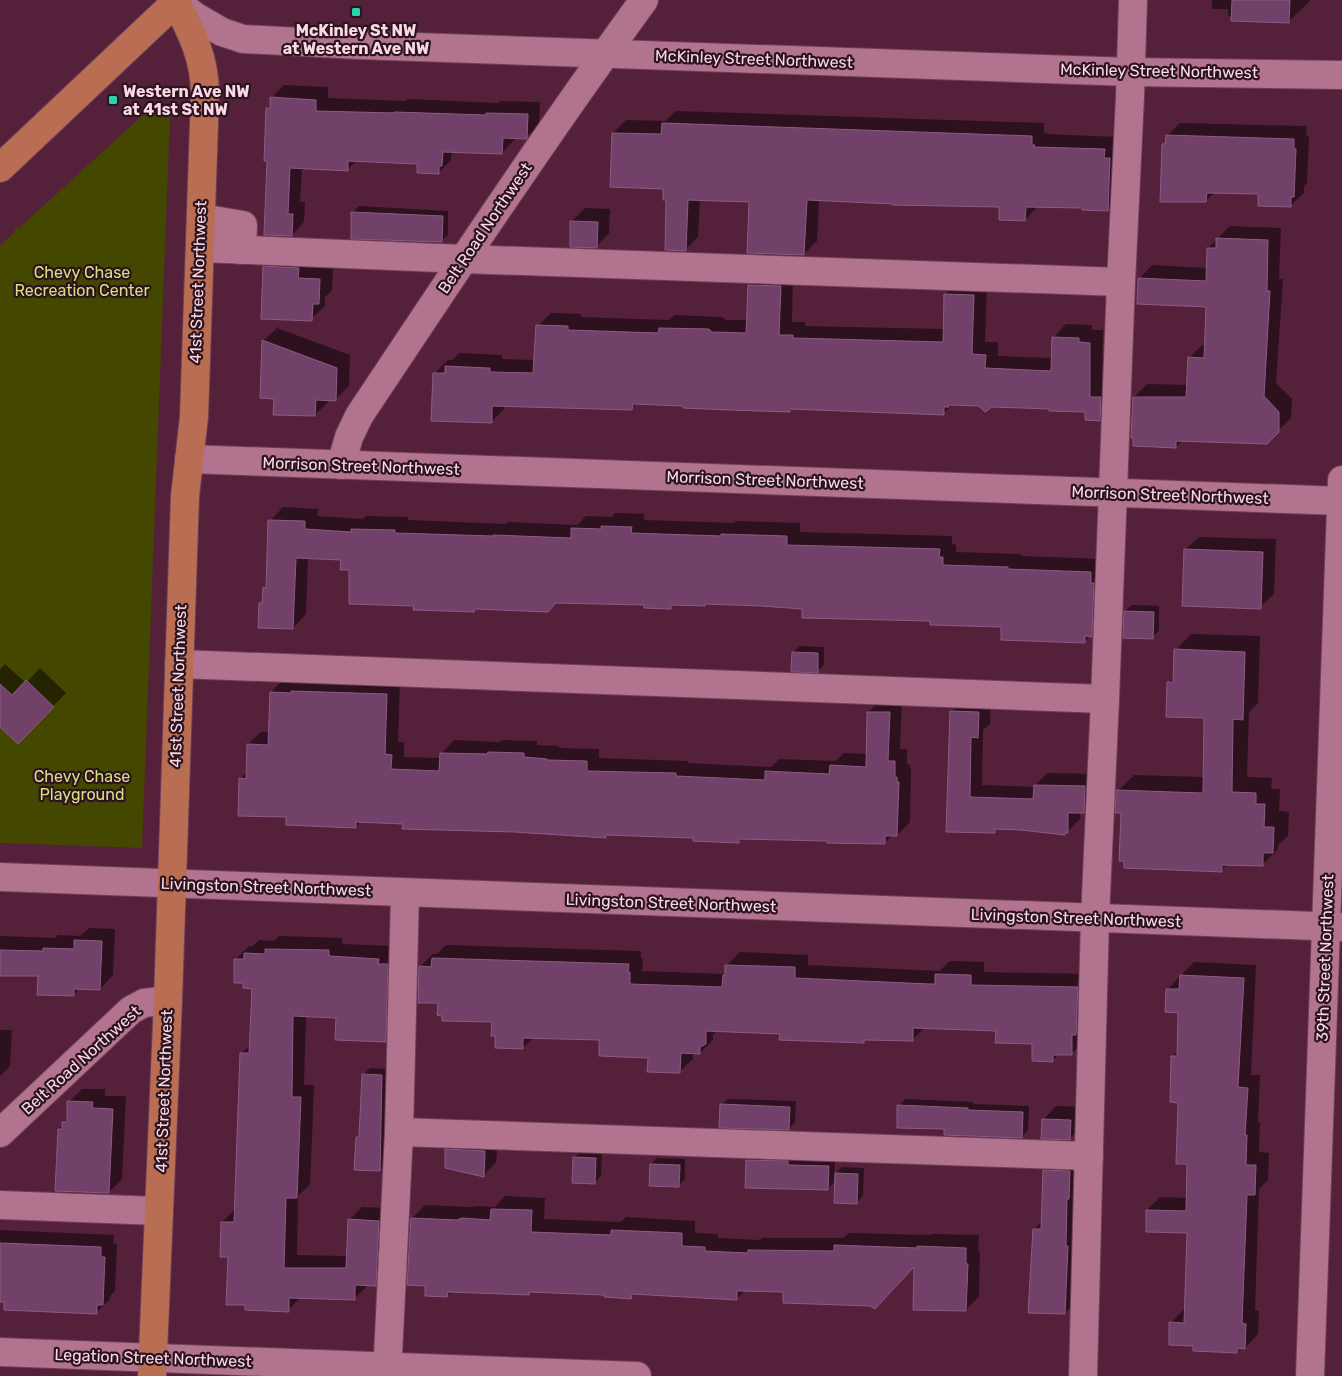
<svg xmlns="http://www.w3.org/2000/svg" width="1342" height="1376" viewBox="0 0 1342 1376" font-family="Rubik,sans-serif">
	<rect width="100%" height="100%" fill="#552039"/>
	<path fill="#444700" d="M154,105L170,116L142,848L0,843V245L15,232V228H19Z"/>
	<g fill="#0007">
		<path d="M1212,0H1311L1288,22L1228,16V9H1212Z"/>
		<path d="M284,85L328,87V98L406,101L408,99L498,103L500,101L540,102L539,125L526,137H515L514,140L502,153L455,152L451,155V160L438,173L418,163L357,160L347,170L302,167L300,202H305L304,222L292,235L269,160L267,108L271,104V98Z"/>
		<path d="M676,111L1044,123V133H1047V134L1117,137L1121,196L1108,209L1084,207L1038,206L1025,220L1000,206L819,199L817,241L804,254L750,201L700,199L698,237L685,250L664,187L613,133L626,120L665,121Z"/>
		<path d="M1180,123L1307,126L1306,136H1309L1307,183L1304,186V193L1290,206L1259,193L1215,192L1206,201L1163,145L1167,141V136Z"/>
		<path d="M359,206L448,211V235L441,241L352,213Z"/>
		<path d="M585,208L610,209L609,233L596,247L572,221Z"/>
		<path d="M1230,226L1281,228L1279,279H1283L1276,383L1292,399L1291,418L1266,443L1183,440L1176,447L1134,397L1147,384L1188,385L1189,358L1202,345H1206L1207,306L1140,278L1152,265L1208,268V248Z"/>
		<path d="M278,254L333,266L332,290L325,297V306L311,319L264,267Z"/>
		<path d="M762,272L793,273L792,322H805V326L944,329L946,294L959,281L987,282L985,342H998V356L1052,358L1053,338L1066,324L1092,325V330H1103L1102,384L1114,385L1113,406L1100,420L1087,411L1050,408L953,404L943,414L793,408L790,411L637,403L632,408L504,405V409L491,422L435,373L448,360H453L459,353L502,355V359L535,360L538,326L551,313L581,314V317L669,320L674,315L722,317L726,320H748L749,285Z"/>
		<path d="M277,328L350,355L349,386L336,399H328V402L315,415L275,398L263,341Z"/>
		<path d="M283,507L318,509L317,516L363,519L366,516L408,517V520L506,524L508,522L577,525L586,516L612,517L615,513L644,514V520L734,523L736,521L800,523V532L952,536V544L956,545V552L1021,554V556L1104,559L1105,622L1084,642L1003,626L804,607L706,603L704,605L674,604L670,608L645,604L557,602L477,608L474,611L415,605L351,569L342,559L308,557L306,614L293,628L260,604L264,601V588L267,585L270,521Z"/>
		<path d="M1199,537L1276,539L1274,594L1260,607L1185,550Z"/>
		<path d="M1132,605L1159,606V631L1152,637L1125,611Z"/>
		<path d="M1191,634L1260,636L1258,703L1249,712L1247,777L1272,778L1271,789H1280L1279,811L1289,812L1288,836L1278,845V849L1262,865L1228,864L1222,870L1122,812L1118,791L1134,775L1204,777L1205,717L1169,682L1175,676L1176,650Z"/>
		<path d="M800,646L824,647V665L817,671L793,652Z"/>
		<path d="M5,664L26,683L40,668L66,693L31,729L0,726V669Z"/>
		<path d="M284,679L400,682L398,742H404V757L441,758L442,753L454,740L499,742L502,740L537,741V745L559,746V748L599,749V758L688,761V763L771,767L779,759L836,761L844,753L868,754L869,712L881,699L902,700L900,749H907V764L910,765V769H911L910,822L897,835H893L884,843L828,840L742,838L739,841L695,837L609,834L606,837L404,823L361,821L356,827L287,816L240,779L247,772L248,744L261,732H270L271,692Z"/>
		<path d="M964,699L991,700L990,724L983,730L982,785L1035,787V785L1048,773L1097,774L1096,800L1084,812H1080V819L1065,834L998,828L995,832L947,830L952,711Z"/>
		<path d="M89,928L115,929L113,975L100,989L80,988L73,995L39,975L0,974V936L55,938L58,935L80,936Z"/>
		<path d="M279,936L342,938V944L391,946L398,1028L385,1041L338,1017L306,1016L304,1085H314L313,1112L310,1184L298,1196L297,1255L348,1256L349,1220L362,1207L391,1208L388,1271L375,1284H367V1286L354,1299L301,1297L288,1310L229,1256L222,1222L236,1208L242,1053L251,1044L253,988L236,959L249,946H253L259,940L274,941Z"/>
		<path d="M446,945L641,951V959H643L642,971L725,974L726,973L727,965L740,952L808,955V965L939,971L950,961L984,962V972L1090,974L1084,1041L1071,1054H1059L1053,1060L1033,1043L997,1030L925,1027L912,1040L866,1039L863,1042L781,1033L718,1030L713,1035V1040L700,1053H693V1059L679,1072L649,1057L600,1039L534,1037L523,1048L496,1035L493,1021L439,1002L420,967L433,954H437Z"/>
		<path d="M1194,962L1256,965L1251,1075H1260L1258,1122H1260L1259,1152L1269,1153L1268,1180L1259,1189L1255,1310L1259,1311L1258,1334L1245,1348L1241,1347L1237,1351L1194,1345L1171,1323L1184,1309L1185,1310L1188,1232L1147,1210L1160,1197L1188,1198L1189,1163L1173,1056L1178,1050L1180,1012L1168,989Z"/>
		<path d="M0,1030H12L10,1066L0,1076Z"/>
		<path d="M370,1068L388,1069L386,1164L379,1170L357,1137L360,1134L363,1075Z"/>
		<path d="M82,1089H105V1096H126L122,1179L109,1192L59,1129L68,1118L69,1102Z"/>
		<path d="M728,1099L796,1101L795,1122L789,1129L721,1105Z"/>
		<path d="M905,1099L973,1102V1104L1029,1106L1028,1130L1021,1137L946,1127L899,1106Z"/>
		<path d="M1056,1106L1084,1107L1083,1125L1070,1138L1043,1120Z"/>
		<path d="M460,1136L498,1138L496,1162L483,1176L447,1150Z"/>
		<path d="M580,1151L602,1152L601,1176L594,1183L574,1158Z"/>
		<path d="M753,1154L835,1161L834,1176L842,1167L864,1168L863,1196L857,1202L836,1181L827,1189L747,1160Z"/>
		<path d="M657,1158L685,1159V1179L678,1186L651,1164Z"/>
		<path d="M1057,1158L1082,1159L1077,1301L1065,1313L1034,1229L1043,1221L1044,1171Z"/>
		<path d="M505,1196L545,1198L544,1219L621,1222L626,1217L695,1221V1233L718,1234V1238L760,1240L762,1238H843L849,1233L930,1235L932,1234L979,1235L978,1251H980L979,1296L966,1310L916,1265L870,1304L785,1291L746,1290L736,1299L635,1293L631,1297L606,1294L531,1291L529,1293L452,1291L447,1296L427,1285L412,1218L425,1205L471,1207L477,1206L495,1207Z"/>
		<path d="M0,1230L114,1235L113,1244H117L115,1291L110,1296V1299L96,1313L0,1300Z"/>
	</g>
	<g fill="#71416a" stroke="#8c5b84">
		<path d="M1232,0H1290L1289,23L1231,21Z"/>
		<path d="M270,97L316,100V111L394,113V112L486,115V113L528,114L527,139L503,138L502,154L443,152L442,166H439V174L417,173V164L348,161V171L290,168L288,214H293L292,236L264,235L267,161H264L266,108H270Z"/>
		<path d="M662,123L1032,136V145H1035L1034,147L1105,149L1104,158H1110L1108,211L1082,210V208L1026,207L1025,221L999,220V207L892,205V204L807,200L804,255L747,253L749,202L688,200L686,251L665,250L666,200H663V189L610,187L612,133L661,134Z"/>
		<path d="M1166,135L1294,139V149H1296L1294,197H1291V207L1258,206V194L1207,193L1206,202H1160L1162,144H1165Z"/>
		<path d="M351,212L443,216L442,242L351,239Z"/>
		<path d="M570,221L598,222L597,248L570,247Z"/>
		<path d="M1216,238L1268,240L1267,291H1270L1264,396L1279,412V432L1267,444L1176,441V448L1133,446V438H1131L1133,397H1186L1188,357L1204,358L1206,307L1137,304L1138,278L1206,281L1207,248H1216Z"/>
		<path d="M263,266L299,268L298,278L320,279L319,304H313L312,321L261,319Z"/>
		<path d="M748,285L781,286L779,335H793V338L943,342L944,294L974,295L972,354L986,355L985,368L1051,371L1052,337L1079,338V342L1090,343V397H1101L1100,421L1085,420V412L1049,411V409L992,407L985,412L979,406L949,405V407H944V415L790,409V412L729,410L683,408V406L633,404L632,410L492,406V423L431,421L433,373H445V366L488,368H490V372L533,373L536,325L568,326V330L658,333L659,328L709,329L712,332L746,333Z"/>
		<path d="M262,340L337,368L336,401L316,400L315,416L273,415L274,399L260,398Z"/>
		<path d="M268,520L305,521V529L351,532V529L395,530V533L493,536V535L571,538V528L601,529V526L632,527L631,533L721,536V534L787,536V545L940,549L939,557H943V565L1008,567V569L1091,572V583H1094L1092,637L1085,636V643L1001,640V627L930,625V621L802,618V609L761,606L705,604V606L671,605V609L644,608V605L556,603L548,612L475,609L474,612L413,610L414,606L349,604V570H340L341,560L296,558L293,629L258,628L259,603H262L263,587L266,588Z"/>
		<path d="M1184,549L1263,552L1261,609L1182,606Z"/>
		<path d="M1124,611L1154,612L1153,639L1123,638Z"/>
		<path d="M1174,649L1245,652L1243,720L1233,719L1232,792L1256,793V804H1265L1264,827H1274L1273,853H1263V866L1222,865V872L1124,868V861H1119L1121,813H1115L1116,790L1202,793L1203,791L1204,718L1166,717L1167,682H1173Z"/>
		<path d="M792,652L818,653V673L791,672Z"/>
		<path d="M26,680L54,707L18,744L0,727V684L12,695Z"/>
		<path d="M291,691L387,694L385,754L392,755L391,769L439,771L440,753L487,754L488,752L524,753V757L547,759V760L587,761V771L676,773V776L765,780V771L829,774L830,765L866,767L867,712H890L888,761H895V777H897V782H899L897,836H885V844L827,843V841L739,839V843L693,841V838L606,835V838L514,832L402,829L403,824L356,822V828L286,825V817L238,816L239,778L246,779L247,744L268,745L270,692L291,693Z"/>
		<path d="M950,711L979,712L978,738L971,737L970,797L1033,799L1034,785L1085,786L1084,813H1068V833H1065V835L1021,830L995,829V833L946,832Z"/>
		<path d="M74,940L102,941L100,990L74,989V996L37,995L38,976H0V950L43,951V948L74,949Z"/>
		<path d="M265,949L329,950V956L379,959L378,964H388L386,1042L335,1040L336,1018L293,1016L292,1097H301L297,1198H286L284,1268H346L348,1219L379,1221L376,1286L355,1285V1300L289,1298V1312L245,1310V1305H226L228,1257H220L221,1222H234L240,1053H249L252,989L243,988V983H234V959H244V953L265,954Z"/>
		<path d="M432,958L629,964L628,972H630V984L722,987L723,975H725V965L795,967V978L930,984H935V974L971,975V985L1078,987L1076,1035H1072V1055H1053V1062L1032,1061V1044L995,1043L996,1031L913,1028V1041L864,1040V1043L779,1040L780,1034L706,1031V1044L700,1047V1054L681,1053L680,1073L647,1072L648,1058L599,1056V1040L523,1038V1049L495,1048V1036H491L492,1022L442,1021V1016L437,1015L438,1003H418L419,966L431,967Z"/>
		<path d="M1180,975L1244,978L1238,1087L1248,1088L1245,1135H1247L1246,1165H1256L1255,1195H1247L1242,1323L1246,1324L1245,1349L1237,1348V1353L1193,1351V1346L1169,1345V1322L1184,1323L1187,1233L1146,1232V1210L1186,1211L1187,1164H1176L1178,1103L1170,1102L1171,1056H1177L1178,1013L1165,1012L1166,989H1179Z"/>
		<path d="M362,1074L382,1075L380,1171L354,1170L356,1137H359Z"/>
		<path d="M67,1101L93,1102L92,1108L113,1109L109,1193L55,1191L58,1129H62V1122H67Z"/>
		<path d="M720,1104L790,1107L789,1130L719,1128Z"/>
		<path d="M897,1105L968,1108V1110L1023,1112L1022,1138L944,1135V1129L897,1128Z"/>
		<path d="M1042,1119L1071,1120L1070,1140L1041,1139Z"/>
		<path d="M445,1149L485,1151L484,1177L445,1168Z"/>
		<path d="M573,1157L596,1158L595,1184L572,1183Z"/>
		<path d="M746,1160L788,1161V1165L829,1166L828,1190L745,1188Z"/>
		<path d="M650,1164L680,1165L679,1187L649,1186Z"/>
		<path d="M1043,1170L1070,1171L1069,1199H1067L1066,1246H1068L1065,1314L1028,1313L1033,1229H1041Z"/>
		<path d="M835,1173L858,1174L857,1204L834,1203Z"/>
		<path d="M491,1209L532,1210L531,1232L611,1235V1230L682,1233V1246L705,1247V1251L748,1253V1250L834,1251V1245L917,1248V1246L966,1248V1264H968L966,1311L913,1310L914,1267L875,1309L870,1306L783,1303V1292L737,1291V1300L632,1294L631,1299L604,1297V1295L529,1292V1295L448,1292L447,1297L425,1296V1286L407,1285L411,1218L457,1220L462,1218L490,1220Z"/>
		<path d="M0,1243L101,1247V1257H105L103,1305H97V1314L4,1310V1302H0Z"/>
	</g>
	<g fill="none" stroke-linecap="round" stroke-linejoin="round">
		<defs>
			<g id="minor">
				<path d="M174,0L196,17L222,32L243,39L359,45L1131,72L1342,75"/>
				<path d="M201,218L243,225L242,250"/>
				<path d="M200,248L463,259L1121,282"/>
				<path d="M189,459L1342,501"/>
				<path d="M341,465L349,437L359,416C452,276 545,136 644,0"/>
				<path d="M179,664L1105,699"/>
				<path d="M0,877L1342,927"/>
				<path d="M399,1132L1089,1156"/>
				<path d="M0,1133L131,1010L144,1003L168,1000"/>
				<path d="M0,1205L159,1211"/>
				<path d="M0,1352L637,1376"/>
				<path d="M387,1376L399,1132L405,893"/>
				<path d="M1083,1376L1095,918L1105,699L1121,282L1130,97L1133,0"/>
				<path d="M1310,1376L1342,480"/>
			</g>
			<g id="major">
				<path d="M0,168L178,0"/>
				<path d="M152,1376L168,1000L185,496L194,417L205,94C205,59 192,33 176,2"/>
			</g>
		</defs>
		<use href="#minor" stroke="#6f3f58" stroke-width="30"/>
		<use href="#major" stroke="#6f3f58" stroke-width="30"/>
		<use href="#minor" stroke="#b1738e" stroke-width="28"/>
		<use href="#major" stroke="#b96d53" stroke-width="28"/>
	</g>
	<g fill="#26d5ae" stroke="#2c141f" stroke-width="2">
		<rect x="351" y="7" width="10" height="10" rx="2.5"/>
		<rect x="108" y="95" width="10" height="10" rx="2.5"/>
	</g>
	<g text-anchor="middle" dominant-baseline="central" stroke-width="4.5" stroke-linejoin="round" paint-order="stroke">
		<g font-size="16" font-weight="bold" fill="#fbd8e5" stroke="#2c141f">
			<text x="356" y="30">McKinley St NW<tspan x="356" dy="18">at Western Ave NW</tspan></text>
			<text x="123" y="91" text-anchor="start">Western Ave NW<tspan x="123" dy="18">at 41st St NW</tspan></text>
		</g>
		<g font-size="16" fill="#fbd8e5" stroke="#2c141f">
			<text transform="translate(754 59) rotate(2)">McKinley Street Northwest</text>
			<text transform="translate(1159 71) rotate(1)">McKinley Street Northwest</text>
			<text transform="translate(485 228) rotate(-56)">Belt Road Northwest</text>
			<text transform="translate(198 282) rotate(-88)">41st Street Northwest</text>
			<text transform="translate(361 466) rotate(2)">Morrison Street Northwest</text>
			<text transform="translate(765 480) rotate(2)">Morrison Street Northwest</text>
			<text transform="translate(1170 495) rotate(2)">Morrison Street Northwest</text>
			<text transform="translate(178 686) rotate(-88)">41st Street Northwest</text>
			<text transform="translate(266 887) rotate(2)">Livingston Street Northwest</text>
			<text transform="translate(671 903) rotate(2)">Livingston Street Northwest</text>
			<text transform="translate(1076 918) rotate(2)">Livingston Street Northwest</text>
			<text transform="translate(1325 958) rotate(-88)">39th Street Northwest</text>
			<text transform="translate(81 1060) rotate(-42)">Belt Road Northwest</text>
			<text transform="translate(164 1091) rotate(-88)">41st Street Northwest</text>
			<text transform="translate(153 1358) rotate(2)">Legation Street Northwest</text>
		</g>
		<g font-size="16" fill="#d8df81" stroke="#2c141f">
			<text x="82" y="272">Chevy Chase<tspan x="82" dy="18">Recreation Center</tspan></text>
			<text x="82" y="776">Chevy Chase<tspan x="82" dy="18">Playground</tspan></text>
		</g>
	</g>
</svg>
